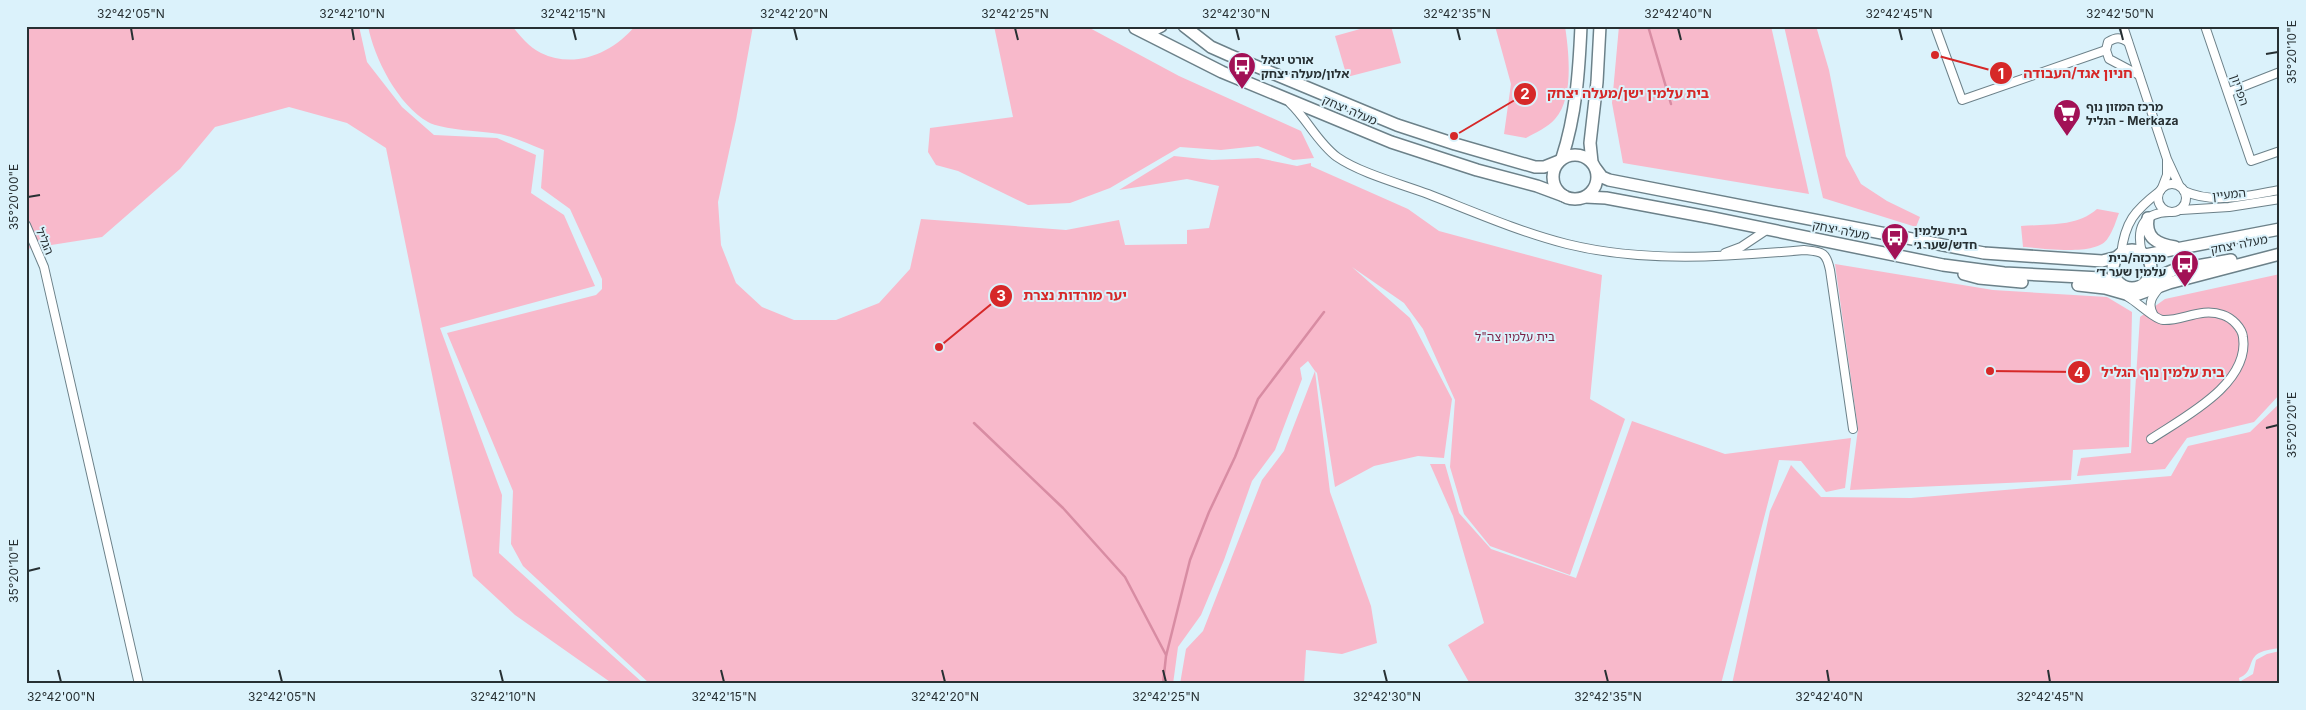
<svg xmlns="http://www.w3.org/2000/svg" width="2306" height="710" viewBox="0 0 2306 710" font-family="Inter,'Noto Sans Hebrew',sans-serif">
	<rect width="100%" height="100%" fill="#dbf2fb"/>
	<g fill="#f8b9cb">
		<path d="M26,26H359L367,62L402,107L434,135L497,138L536,155L531,193L564,215L595,286L440,328L502,495L499,553L644,684H613L515,615L473,576L386,148L347,123L289,107L215,127L180,169L102,237L26,249Z"/>
		<path d="M368,26H512C520,36 529,47 541,53C574,69 612,54 635,26H753L736,120L718,202L721,245L736,283L762,307L794,320H836L879,303L910,269L921,219L1066,230L1119,220L1125,245L1187,244V230L1209,228L1219,186L1187,179L1119,190L1174,156L1212,160L1258,158L1297,166L1311,163V166L1408,209L1439,231L1602,275L1590,399L1625,419L1570,575L1490,546L1464,514L1450,467L1455,400L1423,329L1404,303L1352,267L1410,318L1452,399L1444,458L1418,456L1374,466L1335,487L1317,373L1315,371L1330,492L1371,606L1377,643L1342,654L1306,650L1304,684H1180L1186,649L1203,631L1262,480L1284,451L1315,371L1308,361L1300,368L1302,379L1275,450L1252,481L1224,560L1201,615L1178,647L1173,684H650L523,566L511,544L513,491L447,333L596,295L602,289V279L570,209L541,188L544,150C530,145 515,137 500,134C482,131 442,130 428,122C398,105 374,58 368,26Z"/>
		<path d="M994,26H1086L1179,76L1301,131L1314,158L1293,160L1258,146L1221,150L1180,147L1110,188L1070,203L1028,205L958,171L936,165L928,152L930,128L1013,117Z"/>
		<path d="M1371,26H1391L1401,63L1347,77L1335,36Z"/>
		<path d="M1495,26H1565C1569,53 1574,98 1555,119C1548,127 1535,133 1526,138L1504,134L1511,84Z"/>
		<path d="M1619,26H1771L1809,194L1623,163L1612,103Z"/>
		<path d="M1784,26H1816L1829,70L1846,156L1861,184L1887,201L1920,217L1916,227L1823,198Z"/>
		<path d="M2097,209L2119,213C2116,221 2113,231 2108,238C2097,257 2043,248 2023,247L2021,226C2047,224 2077,227 2097,209Z"/>
		<path d="M1835,264L1993,290L2107,297L2132,312L2129,447L2073,450L2071,480L1850,490L1858,429Z"/>
		<path d="M2280,274V394L2254,422L2187,438L2165,469L2077,476L2081,458L2131,453L2140,317L2165,299Z"/>
		<path d="M2280,403V648C2273,649 2265,650 2259,653C2247,660 2254,672 2239,678L2240,684H1732L1770,511L1791,465L1821,497L1911,498L2171,476L2188,446L2250,432Z"/>
		<path d="M1632,421L1725,454L1851,438L1845,488L1826,492L1801,461L1779,460L1721,684H1470L1448,645L1484,623L1453,516L1430,464H1445L1459,513L1491,549L1576,578Z"/>
		<path d="M2280,651V684H2242L2241,681L2253,674L2256,660L2267,654Z"/>
	</g>
	<g fill="none" stroke-linecap="round" stroke-linejoin="round">
		<g stroke="#d88ca3" stroke-width="2.5">
			<path d="M1648,26L1671,104"/>
			<path d="M974,423L1063,508L1125,577L1166,655"/>
			<path d="M1163,684L1166,656L1190,560L1209,512L1235,457L1258,399L1324,312"/>
		</g>
		<defs>
			<g id="street">
				<path d="M1935,26L1962,100L2106,50"/>
				<path d="M2123,26L2167,159L2179,185"/>
				<path d="M2205,26L2251,161L2280,151"/>
				<path d="M2128,42C2120,37 2116,37 2108,42L2106,50L2109,59L2139,75"/>
				<path d="M2229,92L2280,72"/>
				<path d="M1290,103C1307,119 1318,143 1337,157C1360,173 1401,184 1428,194C1474,212 1520,232 1567,244C1644,263 1726,257 1804,250C1822,252 1826,251 1830,270L1853,429"/>
				<circle cx="2172" cy="198" r="14"/>
				<path d="M2162,188L2167,175V161"/>
				<path d="M2184,191C2215,205 2248,195 2280,190"/>
				<path d="M2181,210L2229,207L2280,199"/>
				<path d="M26,225L44,267L139,684"/>
				<path d="M1725,253L1741,247L1768,229"/>
				<path d="M2142,253C2136,229 2142,213 2169,212"/>
				<path d="M2121,254C2125,222 2134,211 2160,191"/>
				<path d="M2128,297C2137,302 2156,320 2163,320C2183,321 2201,307 2223,315C2232,318 2242,328 2243,337C2250,384 2184,417 2151,439"/>
				<path d="M2153,314C2147,303 2153,295 2160,287"/>
			</g>
			<g id="secondary">
				<path d="M1184,26L1211,47L1229,55L1397,125L1455,144L1535,167H1544L1559,161"/>
				<path d="M1135,28L1222,72L1391,142L1477,170L1537,186L1564,196"/>
				<path d="M1141,30L1149,32L1161,26"/>
				<circle cx="1575" cy="177" r="22"/>
				<path d="M1562,158C1576,115 1579,72 1581,26"/>
				<path d="M1592,162L1590,143L1597,82L1600,26"/>
				<path d="M1596,169L1602,177L1609,180L1984,253L2102,261L2118,257"/>
				<path d="M1585,197L1606,198L1713,218L1943,265L2004,273L2101,278L2123,286"/>
				<path d="M2148,218C2145,238 2157,244 2175,247"/>
				<circle cx="2132" cy="269" r="19"/>
				<path d="M2145,255L2280,229"/>
				<path d="M1964,274L1979,278L2022,282"/>
				<path d="M2146,282L2174,270L2231,260"/>
				<path d="M2078,285L2105,288L2133,296L2169,283L2280,254"/>
			</g>
		</defs>
		<use href="#street" stroke="#6c8189" stroke-width="10"/>
		<use href="#secondary" stroke="#6c8189" stroke-width="14"/>
		<use href="#street" stroke="#fff" stroke-width="8"/>
		<use href="#secondary" stroke="#fff" stroke-width="11"/>
	</g>
	<path fill="none" stroke="#273033" stroke-width="2" d="M131,28L133,40M352,28L354,40M573,28L576,40M794,28L797,40M1015,28L1018,40M1236,28L1239,40M1457,28L1460,40M1678,28L1681,40M1899,28L1902,40M2120,28L2123,40M2266,54L2278,52M28,197L40,195M2266,428L2278,425M28,571L40,568M58,670L61,682M279,670L282,682M500,670L503,682M721,670L724,682M942,670L945,682M1163,670L1166,682M1384,670L1387,682M1605,670L1608,682M1827,670L1829,682M2048,670L2050,682"/>
	<defs>
		<symbol id="bus-pin" viewBox="-11 -11 22 30"><path d="M0 17L-7.5 6A9.5 9.5 0 1 1 7.5 6Z" fill="#a21156" stroke="#dbf2fb"/><path d="M-5-6H5V4H4V6H2V4H-2V6H-4V4H-5ZM-3.5-4V0h7V-4ZM-3.5 1.2v1.5H-2V1.2ZM2 1.2v1.5H3.5V1.2Z" fill="#fff"/></symbol>
		<symbol id="supermarket-pin" viewBox="-11 -11 22 30"><path d="M0 17L-7.5 6A9.5 9.5 0 1 1 7.5 6Z" fill="#a21156" stroke="#dbf2fb"/><path d="M-6-5.5h2.5l.6 2H6L4.5 2H-2.5L-4.4-4H-6ZM-1.5 3.2a1.3 1.3 0 1 0 .1 0ZM3 3.2a1.3 1.3 0 1 0 .1 0Z" fill="#fff"/></symbol>
	</defs>
	<g fill-rule="evenodd">
		<use href="#bus-pin" x="1226" y="50" width="32" height="43"/>
		<use href="#supermarket-pin" x="2051" y="97" width="32" height="43"/>
		<use href="#bus-pin" x="1879" y="221" width="32" height="43"/>
		<use href="#bus-pin" x="2169" y="248" width="32" height="43"/>
	</g>
	<g text-anchor="middle" dominant-baseline="central" stroke-width="4" stroke-linejoin="round" paint-order="stroke">
		<g font-size="12" font-weight="bold" fill="#273033" stroke="#dbf2fb" text-anchor="start">
			<text x="1261" y="59">אורט יגאל<tspan x="1261" dy="14">אלון/מעלה יצחק</tspan></text>
			<text x="2086" y="106">מרכז המזון נוף<tspan x="2086" dy="14">הגליל - Merkaza</tspan></text>
			<text x="1914" y="230">בית עלמין<tspan x="1914" dy="14">חדש/שער ג׳</tspan></text>
			<text x="2166" y="257" text-anchor="end">מרכזה/בית<tspan x="2166" dy="14">עלמין שער ד׳</tspan></text>
		</g>
		<g font-size="12" fill="#273033" stroke="#dbf2fb">
			<text transform="translate(2240 90) rotate(71)">הפריון</text>
			<text transform="translate(1350 110) rotate(23)">מעלה יצחק</text>
			<text transform="translate(2229 194) rotate(-6)">המעיין</text>
			<text transform="translate(1841 230) rotate(11)">מעלה יצחק</text>
			<text transform="translate(45 241) rotate(67)">הגליל</text>
			<text transform="translate(2239 244) rotate(-11)">מעלה יצחק</text>
		</g>
		<g font-size="12" fill="#791f43" stroke="#dbf2fb">
			<text x="1515" y="336">בית עלמין צה"ל</text>
		</g>
	</g>
	<path fill="none" stroke="#d62828" stroke-width="2" d="M1935 55L2001 73M1454 136L1525 94M939 347L1001 296M1990 371L2079 372"/>
	<g fill="#d62828" stroke="#dbf2fb" stroke-width="2">
		<circle cx="1935" cy="55" r="5"/>
		<circle cx="1454" cy="136" r="5"/>
		<circle cx="939" cy="347" r="5"/>
		<circle cx="1990" cy="371" r="5"/>
		<circle cx="2001" cy="73" r="12"/>
		<circle cx="1525" cy="94" r="12"/>
		<circle cx="1001" cy="296" r="12"/>
		<circle cx="2079" cy="372" r="12"/>
	</g>
	<g font-size="15" text-anchor="middle" font-weight="bold" fill="#fff">
		<text x="2001" y="79">1</text>
		<text x="1525" y="99">2</text>
		<text x="1001" y="301">3</text>
		<text x="2079" y="378">4</text>
	</g>
	<g font-size="14" text-anchor="middle" font-weight="bold" fill="#d62828" stroke="#dbf2fb" stroke-width="4" stroke-linejoin="round" paint-order="stroke">
		<text x="2078" y="78">חניון אגד/העבודה</text>
		<text x="1628" y="98">בית עלמין ישן/מעלה יצחק</text>
		<text x="1075" y="300">יער מורדות נצרת</text>
		<text x="2163" y="377">בית עלמין נוף הגליל</text>
	</g>
	<rect width="2306" height="710" fill="none" stroke="#dbf2fb" stroke-width="55"/>
	<rect x="28" y="28" width="2250" height="654" fill="none" stroke="#273033" stroke-width="2"/>
	<g font-size="12" text-anchor="middle" fill="#273033">
		<text x="131" y="18">32°42'05"N</text>
		<text x="352" y="18">32°42'10"N</text>
		<text x="573" y="18">32°42'15"N</text>
		<text x="794" y="18">32°42'20"N</text>
		<text x="1015" y="18">32°42'25"N</text>
		<text x="1236" y="18">32°42'30"N</text>
		<text x="1457" y="18">32°42'35"N</text>
		<text x="1678" y="18">32°42'40"N</text>
		<text x="1899" y="18">32°42'45"N</text>
		<text x="2120" y="18">32°42'50"N</text>
		<text transform="translate(2292 52) rotate(-90)" y="4">35°20'10"E</text>
		<text transform="translate(14 197) rotate(-90)" y="4">35°20'00"E</text>
		<text transform="translate(2292 425) rotate(-90)" y="4">35°20'20"E</text>
		<text transform="translate(14 571) rotate(-90)" y="4">35°20'10"E</text>
		<text x="61" y="701">32°42'00"N</text>
		<text x="282" y="701">32°42'05"N</text>
		<text x="503" y="701">32°42'10"N</text>
		<text x="724" y="701">32°42'15"N</text>
		<text x="945" y="701">32°42'20"N</text>
		<text x="1166" y="701">32°42'25"N</text>
		<text x="1387" y="701">32°42'30"N</text>
		<text x="1608" y="701">32°42'35"N</text>
		<text x="1829" y="701">32°42'40"N</text>
		<text x="2050" y="701">32°42'45"N</text>
	</g>
</svg>
